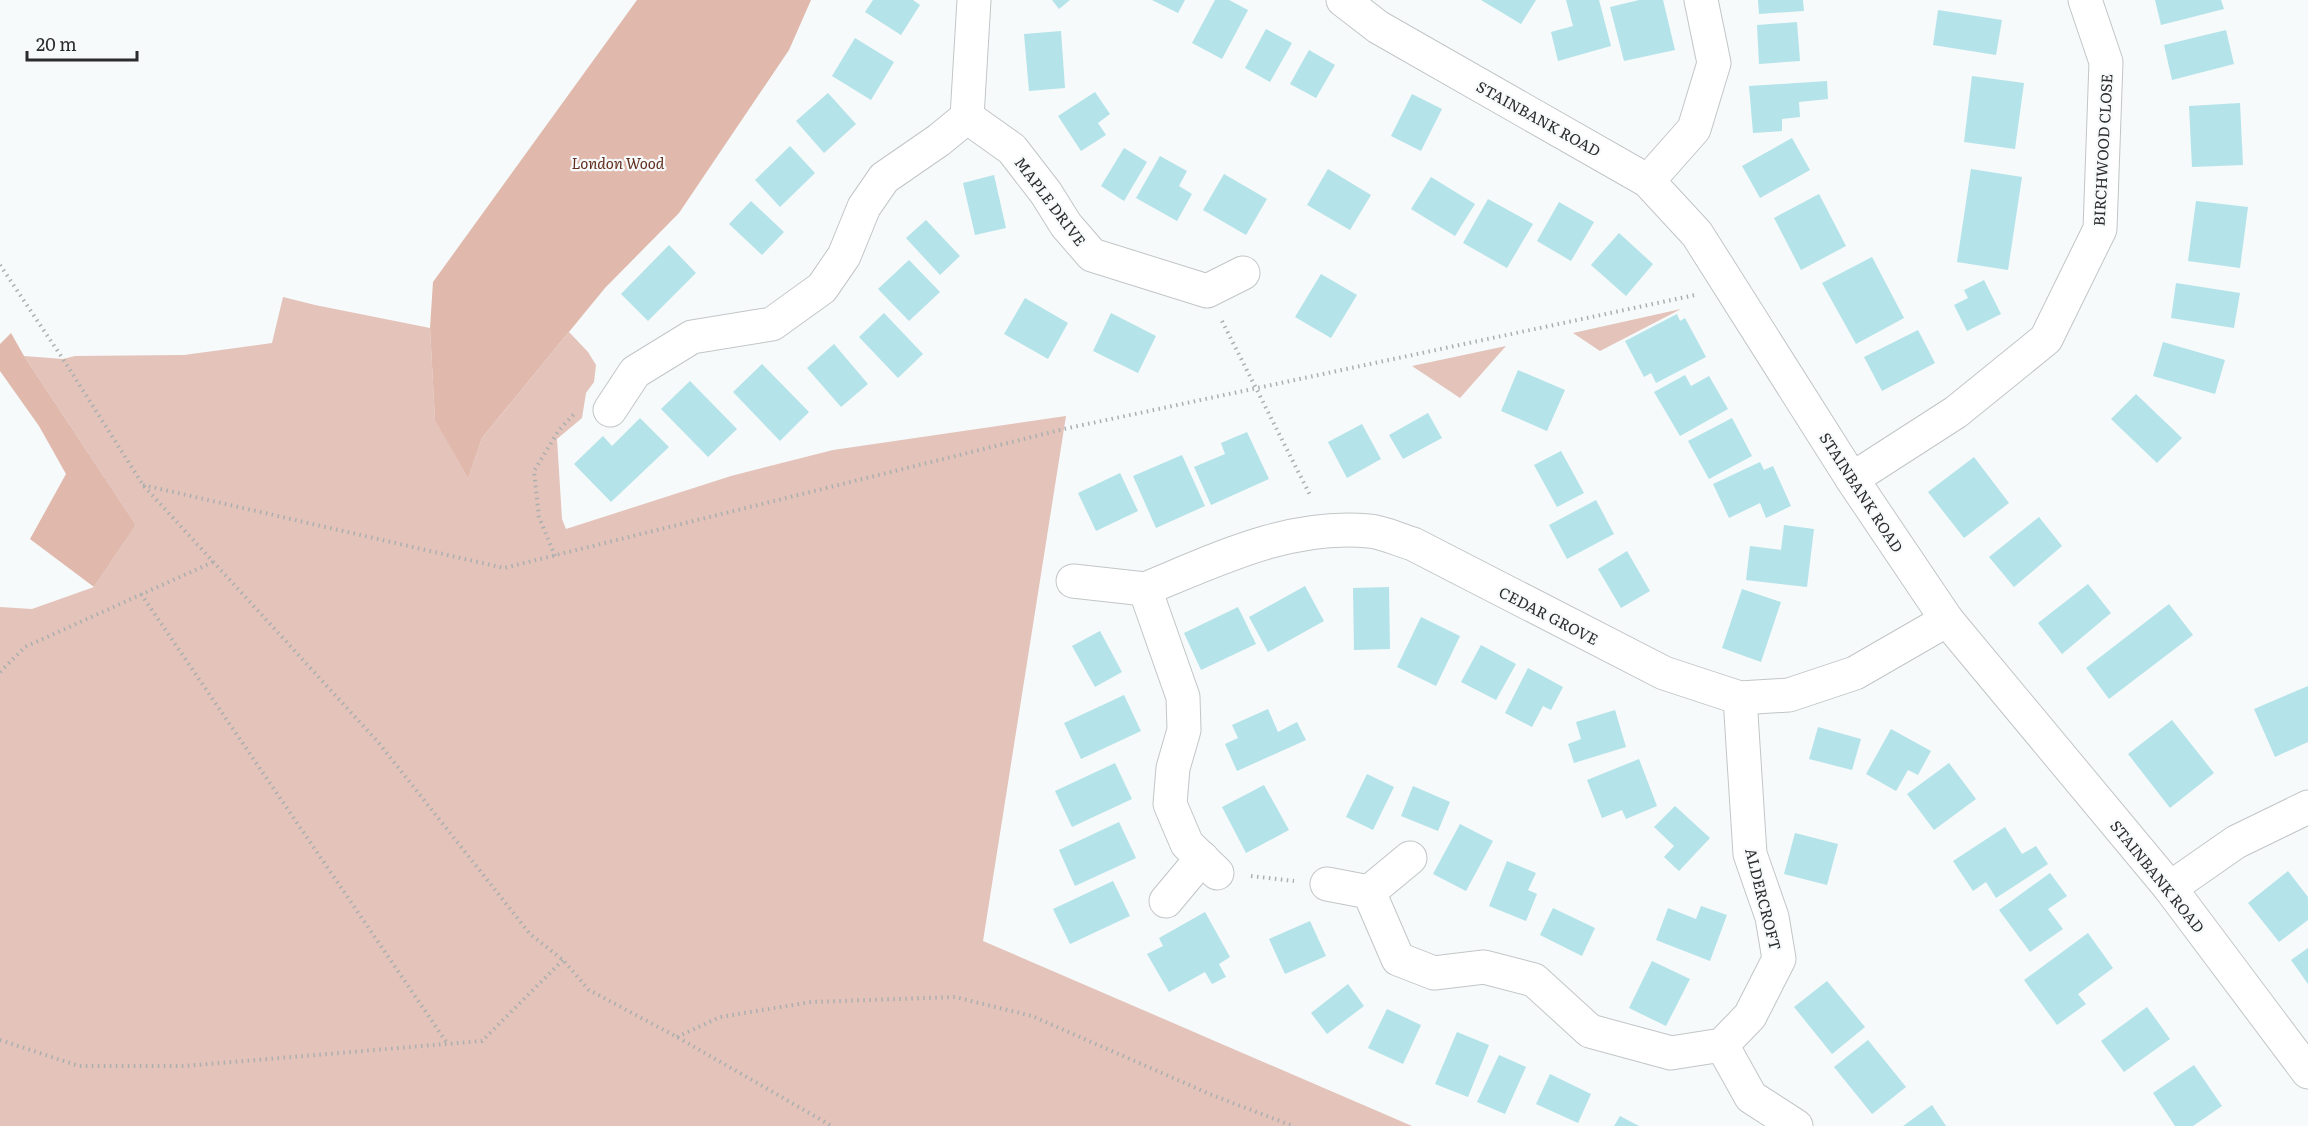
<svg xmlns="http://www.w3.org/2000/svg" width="2308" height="1126" viewBox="0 0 2308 1126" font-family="Literata,serif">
	<rect width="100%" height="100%" fill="#f6fafa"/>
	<g fill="#e3c3ba">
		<path d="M283,297L315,305L430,328L435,419L468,479L482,438L569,332L588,352L596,365L594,382L586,393L582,418L557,439L562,519L566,529L731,476L833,450L1066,416L983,941L1412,1126H0V607L32,609L94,587L136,525L24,356L63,359L75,356L184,355L272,343Z"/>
		<path d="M1681,309L1600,351L1573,333Z"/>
		<path d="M1506,346L1460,398L1412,366Z"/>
	</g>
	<g fill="#e0b8ac">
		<path d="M637,0H811L789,50L679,213L605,288L482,438L468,479L435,420L430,328L433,282Z"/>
		<path d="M11,333L24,356L136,525L94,587L30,539L66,474L39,426L0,371V344Z"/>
	</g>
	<g fill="#b4e3ea">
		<path d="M873,0H913L920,5L901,35L865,12Z"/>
		<path d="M1052,0H1070L1059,9Z"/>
		<path d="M1152,0H1185L1178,13Z"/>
		<path d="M1215,0H1229L1248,10L1222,59L1192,43Z"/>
		<path d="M1481,0H1536L1521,24Z"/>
		<path d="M1566,0H1599L1611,46L1558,61L1551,32L1573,26Z"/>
		<path d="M1639,0H1663L1675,50L1624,61L1610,7Z"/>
		<path d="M1758,0H1803L1804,11L1759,14Z"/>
		<path d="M2155,0H2221L2224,9L2161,25Z"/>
		<path d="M1938,10L2002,20L1996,55L1933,45Z"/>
		<path d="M1797,22L1800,61L1759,64L1757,25Z"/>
		<path d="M1266,29L1292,43L1270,82L1245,68Z"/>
		<path d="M2226,30L2234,64L2172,80L2164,45Z"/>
		<path d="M1061,31L1065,88L1029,91L1024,34Z"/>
		<path d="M855,38L894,62L871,100L832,76Z"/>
		<path d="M1309,50L1335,65L1316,98L1290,84Z"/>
		<path d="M1972,76L2024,83L2015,149L1964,142Z"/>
		<path d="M1827,81L1828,99L1799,102L1800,117L1782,119V131L1753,133L1749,86Z"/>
		<path d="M1095,92L1110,114L1098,123L1106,135L1081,151L1058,116Z"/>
		<path d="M828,93L856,124L824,153L796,121Z"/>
		<path d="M1412,94L1442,109L1421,151L1391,136Z"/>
		<path d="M2240,103L2243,165L2192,167L2189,106Z"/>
		<path d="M1792,138L1810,170L1760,198L1742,166Z"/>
		<path d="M790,146L815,173L780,207L755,180Z"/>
		<path d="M1124,148L1147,162L1124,201L1101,186Z"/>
		<path d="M1160,156L1187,171L1179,186L1192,194L1177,221L1136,198Z"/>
		<path d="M1328,169L1371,195L1350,230L1307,205Z"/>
		<path d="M1971,169L2022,177L2008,270L1957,262Z"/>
		<path d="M1224,174L1267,199L1246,235L1203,210Z"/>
		<path d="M994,175L1006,228L975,235L963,183Z"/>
		<path d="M1431,177L1475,204L1455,236L1411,209Z"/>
		<path d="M1819,194L1846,246L1801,270L1774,218Z"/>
		<path d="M1488,199L1533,224L1507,268L1463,243Z"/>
		<path d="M751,201L784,232L762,255L729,224Z"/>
		<path d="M2196,201L2248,207L2240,268L2188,261Z"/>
		<path d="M1559,202L1594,222L1571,261L1537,241Z"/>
		<path d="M926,220L960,256L940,275L906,238Z"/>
		<path d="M1619,233L1653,264L1626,296L1591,265Z"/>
		<path d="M669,245L696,273L648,321L621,294Z"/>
		<path d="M1872,257L1904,318L1856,344L1822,283Z"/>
		<path d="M909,260L940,292L909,321L878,289Z"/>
		<path d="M1321,274L1357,295L1331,338L1295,317Z"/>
		<path d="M1984,280L2001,314L1967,331L1954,305L1968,298L1964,290Z"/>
		<path d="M2176,283L2240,293L2234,328L2171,318Z"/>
		<path d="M1025,298L1068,323L1048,359L1004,334Z"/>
		<path d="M884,313L923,354L898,378L859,337Z"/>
		<path d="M1111,313L1156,336L1138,373L1093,351Z"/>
		<path d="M1677,314L1680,321L1685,318L1706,357L1656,383L1651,373L1644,377L1625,341Z"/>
		<path d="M1918,330L1935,363L1882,391L1864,357Z"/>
		<path d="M2163,342L2225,360L2215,394L2153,376Z"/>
		<path d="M834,344L868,384L841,407L807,368Z"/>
		<path d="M762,364L809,412L780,441L733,392Z"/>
		<path d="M1518,370L1565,390L1547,431L1501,411Z"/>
		<path d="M1685,375L1691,386L1709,376L1728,409L1680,436L1654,392Z"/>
		<path d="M690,381L737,429L708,457L661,409Z"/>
		<path d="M2136,394L2182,438L2157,463L2111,419Z"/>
		<path d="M1428,413L1442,438L1403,459L1389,435Z"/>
		<path d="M640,418L669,447L611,502L574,464L603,436L612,446Z"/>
		<path d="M1732,418L1752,456L1709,479L1688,441Z"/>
		<path d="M1362,424L1381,459L1347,478L1328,442Z"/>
		<path d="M1247,432L1269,479L1211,505L1194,467L1225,454L1221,443Z"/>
		<path d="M1561,451L1584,493L1557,507L1534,465Z"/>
		<path d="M1182,455L1205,506L1156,528L1133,476Z"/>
		<path d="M1974,457L2009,503L1964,538L1928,492Z"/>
		<path d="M1760,462L1764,470L1773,466L1791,506L1766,518L1760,503L1729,518L1713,484Z"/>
		<path d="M1120,473L1138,511L1096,531L1078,493Z"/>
		<path d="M1596,500L1614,534L1567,559L1549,525Z"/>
		<path d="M2039,517L2062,546L2014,587L1989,557Z"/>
		<path d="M1784,525L1814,529L1807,587L1746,580L1750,546L1781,550Z"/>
		<path d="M1627,551L1650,591L1621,608L1598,569Z"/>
		<path d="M2088,584L2111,613L2062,654L2038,623Z"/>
		<path d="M1305,586L1324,621L1268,652L1249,617Z"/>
		<path d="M1389,587L1390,649L1354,650L1353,588Z"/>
		<path d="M1742,589L1781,602L1761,662L1722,648Z"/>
		<path d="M2169,604L2193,635L2109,699L2086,668Z"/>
		<path d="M1238,607L1256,644L1201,670L1184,633Z"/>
		<path d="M1421,617L1460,636L1436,686L1397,667Z"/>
		<path d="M1100,631L1122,672L1095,687L1072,646Z"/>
		<path d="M1481,645L1516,664L1496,700L1461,682Z"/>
		<path d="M1528,668L1563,687L1551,710L1543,706L1532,727L1505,713Z"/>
		<path d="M2308,686V742L2275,757L2254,709Z"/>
		<path d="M1124,695L1141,731L1081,759L1064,723Z"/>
		<path d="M1268,709L1278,732L1297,722L1306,740L1237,771L1225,744L1238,738L1232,725Z"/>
		<path d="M1615,710L1626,747L1574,763L1568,744L1581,739L1576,722Z"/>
		<path d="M2172,720L2214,773L2170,808L2128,754Z"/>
		<path d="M1818,727L1861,739L1852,770L1809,759Z"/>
		<path d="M1891,729L1931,751L1918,775L1908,770L1896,791L1866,774Z"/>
		<path d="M1639,759L1657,806L1626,819L1622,810L1602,818L1587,780Z"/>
		<path d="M1115,763L1132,799L1072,827L1055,791Z"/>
		<path d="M1949,763L1976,799L1934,830L1907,794Z"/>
		<path d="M1367,774L1394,787L1373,830L1346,817Z"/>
		<path d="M1264,785L1289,830L1246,853L1222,807Z"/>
		<path d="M1413,786L1450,802L1438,831L1401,816Z"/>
		<path d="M1675,806L1710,838L1679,871L1664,857L1674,846L1654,827Z"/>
		<path d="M1119,822L1136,858L1075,886L1059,850Z"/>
		<path d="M1460,824L1493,841L1466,891L1433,874Z"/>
		<path d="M2005,827L2022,854L2036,846L2048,864L1996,898L1986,882L1973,891L1953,861Z"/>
		<path d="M1795,833L1838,844L1827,885L1784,874Z"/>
		<path d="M1507,861L1536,873L1528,890L1537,894L1526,921L1489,906Z"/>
		<path d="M2288,871L2308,897V920L2279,942L2248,903Z"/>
		<path d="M2050,873L2067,896L2048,909L2063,929L2030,952L1999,910Z"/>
		<path d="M1113,881L1130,916L1070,944L1053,909Z"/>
		<path d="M1701,906L1727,915L1710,961L1656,940L1668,908L1696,919Z"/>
		<path d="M1553,908L1595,928L1582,956L1540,935Z"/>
		<path d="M1205,912L1230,957L1219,964L1226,977L1212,984L1205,972L1169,992L1147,954L1163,946L1159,938Z"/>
		<path d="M1310,921L1326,956L1285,974L1269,939Z"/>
		<path d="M2088,933L2113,968L2078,994L2086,1004L2057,1025L2024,980Z"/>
		<path d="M2308,948V984L2291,960Z"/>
		<path d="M1652,961L1690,979L1666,1026L1629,1008Z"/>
		<path d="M1827,981L1865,1027L1832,1054L1794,1007Z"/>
		<path d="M1348,984L1364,1006L1327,1034L1311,1013Z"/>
		<path d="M2147,1007L2170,1039L2124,1072L2101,1041Z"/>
		<path d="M1387,1009L1421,1025L1403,1064L1368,1048Z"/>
		<path d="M1457,1032L1489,1045L1468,1097L1435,1084Z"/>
		<path d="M1868,1040L1906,1087L1872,1114L1834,1067Z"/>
		<path d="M1499,1055L1526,1067L1505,1114L1477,1102Z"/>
		<path d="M2194,1065L2222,1106L2193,1126H2175L2153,1093Z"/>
		<path d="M1550,1074L1591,1094L1578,1123L1536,1104Z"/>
		<path d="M1932,1105L1946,1126H1903Z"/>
		<path d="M1620,1116L1639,1126H1614Z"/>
	</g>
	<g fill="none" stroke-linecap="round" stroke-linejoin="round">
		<defs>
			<g id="minor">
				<path d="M1343,0L1378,27L1648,181L1697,234L1852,479L1947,620L2170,888L2308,1072"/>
				<path d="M967,117L1012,149L1046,193L1066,225L1092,255L1207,291L1243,273"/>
				<path d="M1648,181L1694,129L1714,63L1701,0"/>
				<path d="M610,410L635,372L692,337L772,324L822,288L844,256L864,207L884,178L939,140L967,117L974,0"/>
				<path d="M1852,479L1956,412L2046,339L2100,229L2106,62L2085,0"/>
				<path d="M1073,581L1145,589"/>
				<path d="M1217,873L1187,844L1170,804L1173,768L1184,730L1183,697L1145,589C1216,560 1290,523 1369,531C1383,532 1399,540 1413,544L1664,673L1740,698L1789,695L1855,673L1947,620"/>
				<path d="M1327,884L1369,892L1398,959L1434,973L1484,967L1534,980L1590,1031L1671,1053L1722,1045L1750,1016L1779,959L1772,917L1750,854L1740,698"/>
				<path d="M2170,888L2236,842L2308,807"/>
				<path d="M1369,892L1410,858"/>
				<path d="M1166,901L1202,858"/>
				<path d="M1722,1045L1751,1097L1796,1126"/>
			</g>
		</defs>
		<use href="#minor" stroke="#c2c6c7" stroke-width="35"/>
		<g stroke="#acafaf" stroke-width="4" stroke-dasharray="1.5 4.5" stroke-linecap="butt">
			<path d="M0,265L63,359L143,485L378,742L530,934L563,960L589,990L677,1037L832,1126"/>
			<path d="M1222,321L1311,497"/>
			<path d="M143,485L504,568L1064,429L1695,295"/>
			<path d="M555,556L539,517L534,471L559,430L575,413"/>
			<path d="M141,594L447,1043"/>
			<path d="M0,672L25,647L213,562"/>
			<path d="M1251,876L1294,881"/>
			<path d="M677,1037L720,1017L811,1002L955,997L1032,1016L1212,1095L1293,1126"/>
			<path d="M0,1040L79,1066H184L482,1041L563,960"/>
		</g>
		<use href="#minor" stroke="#fff" stroke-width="33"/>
	</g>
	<g text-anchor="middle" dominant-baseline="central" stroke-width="4.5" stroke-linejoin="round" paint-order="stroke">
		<g font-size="15" fill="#2b2c2c" stroke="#f6fafa">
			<text transform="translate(1539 118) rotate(29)">STAINBANK ROAD</text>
			<text transform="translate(2102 150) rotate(-87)">BIRCHWOOD CLOSE</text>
			<text transform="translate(1051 201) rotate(53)">MAPLE DRIVE</text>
			<text transform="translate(1862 492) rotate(57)">STAINBANK ROAD</text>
			<text transform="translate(1549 615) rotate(27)">CEDAR GROVE</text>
			<text transform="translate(2158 876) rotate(51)">STAINBANK ROAD</text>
			<text transform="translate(1764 899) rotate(76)">ALDERCROFT</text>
		</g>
		<g font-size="15" font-style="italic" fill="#622e1f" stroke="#f6fafa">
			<text x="618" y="162">London Wood</text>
		</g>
	</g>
	<path d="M27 51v9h110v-9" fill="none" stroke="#2b2c2c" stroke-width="3"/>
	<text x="36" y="51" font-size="18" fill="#2b2c2c" stroke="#f6fafa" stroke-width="4.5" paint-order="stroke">20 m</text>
</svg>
